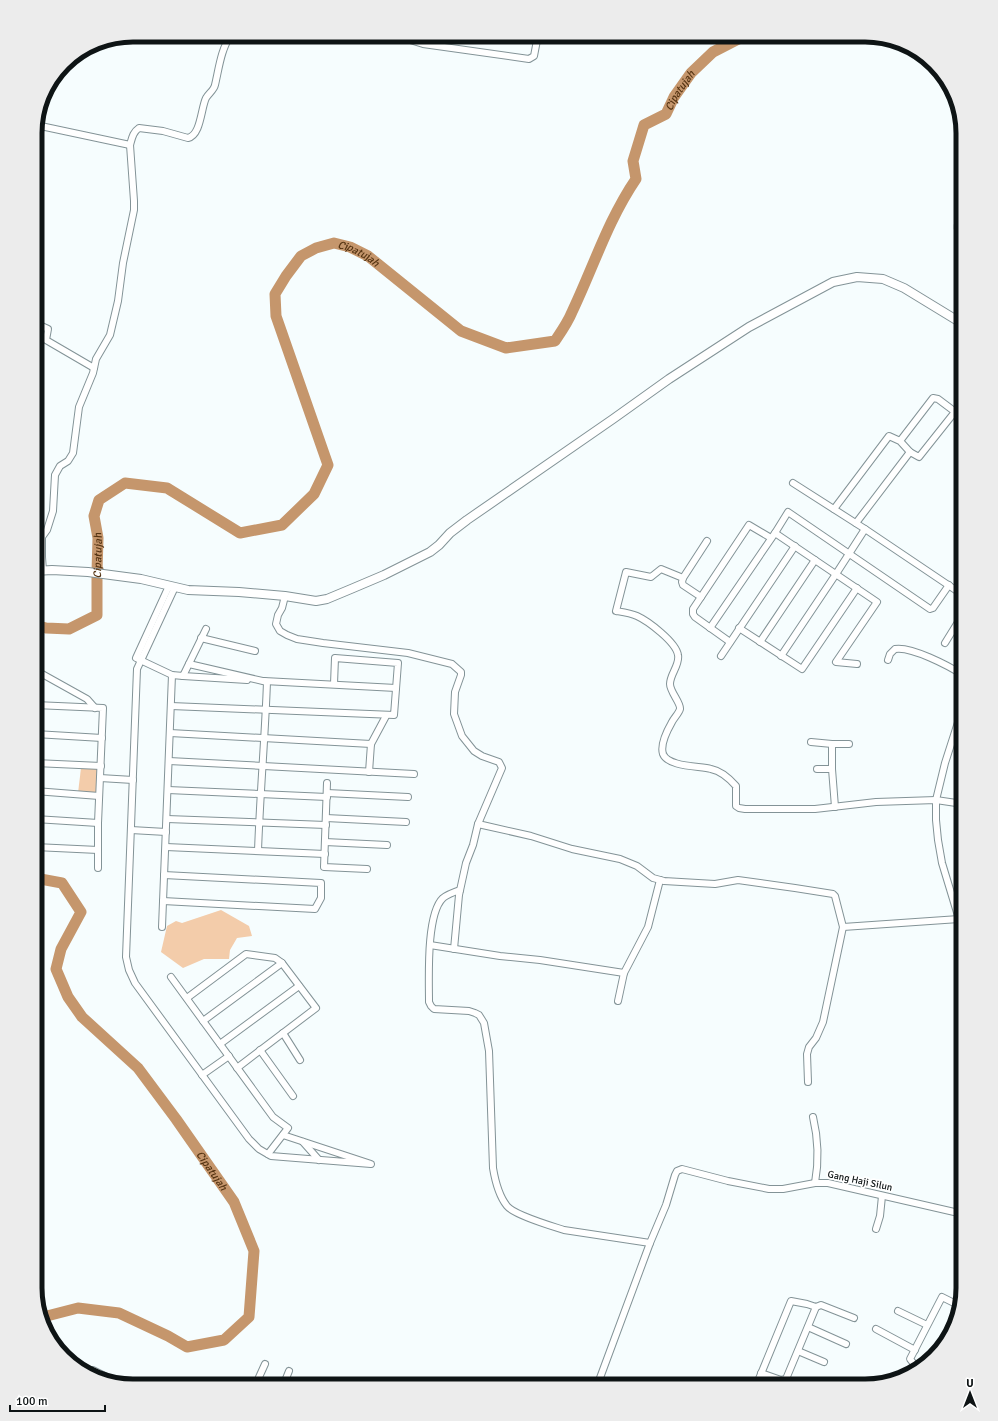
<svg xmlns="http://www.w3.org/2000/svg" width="998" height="1421" viewBox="0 0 998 1421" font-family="Signika,sans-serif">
	<rect width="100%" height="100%" fill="#f6fdfe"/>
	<g fill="#f3ccaa">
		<path d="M81,768H99L97,794L78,793Z"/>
		<path d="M221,910L249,926L252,936L237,938L230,950L229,959H204L183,968L161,952L167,926L176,921L182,923Z"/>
	</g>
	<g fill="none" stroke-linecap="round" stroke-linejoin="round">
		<g stroke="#c5966c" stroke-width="11">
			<path d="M912,48L916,50"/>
			<path id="s1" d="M35,625L46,628L69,629L97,615V572L98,538L94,516L99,500L125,483L167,488L240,533L282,525L314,494L328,465L276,316L275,294L286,276L301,256L316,248L334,243L350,247L368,256L461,331L506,348L555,341C561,332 568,322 572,312C593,268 608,220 636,179L633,161L644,125L666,114L674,97L691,73L713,52L746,35"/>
			<path id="s2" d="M35,878L62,883L81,912L61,949L56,969L68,997L82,1017L138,1068L176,1119L234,1202L254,1251L249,1317L224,1340L187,1347L168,1336L119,1313L78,1308L43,1317"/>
		</g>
		<defs>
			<g id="street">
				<path d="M394,35L423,44L529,59L534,56L538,35"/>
				<path d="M36,125L130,145C132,138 133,132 139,128L163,131L188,138C201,135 201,108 206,98C209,93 214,90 215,85C219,68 221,49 231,35"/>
				<path d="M963,236C954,229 958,222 963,214"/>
				<path d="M35,323L48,329L46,340L94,368"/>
				<path d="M793,483L865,529L963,595"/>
				<path d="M959,502L963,504"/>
				<path d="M834,509L889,436L900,441L933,398L938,399L954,411V413L919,457L910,452L900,441"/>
				<path d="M856,523L910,452"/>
				<path d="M775,533L788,512L930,609L933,608L949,585"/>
				<path d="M43,571L42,557V537L47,530L53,511L55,475L60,466L68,461L73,453L79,407L93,373L96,359L110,335L118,301L123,263L134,210V201L130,145"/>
				<path d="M683,578L661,569L651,577L626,572L616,611C622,612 630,613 637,616C648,621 676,642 678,655C680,665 670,674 670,684C670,692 681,703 680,709C679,713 674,718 672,722C668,729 660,745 663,754C668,767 700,766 711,769C721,771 729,778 736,786V806L739,808L745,809H815L876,802L936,800L963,804"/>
				<path d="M169,586L136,658L172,675L183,676L206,629"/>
				<path d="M175,587L137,669L126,957L129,970L135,983L249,1139L259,1149L271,1156L371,1164L283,1135"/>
				<path d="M285,596L282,608L278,615L276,624L280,631L287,635L297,639L323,643L408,653L452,664L461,672V675L455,692L454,714L462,736L474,751L482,756L499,762L502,768L478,824L473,845L466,863L459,895L454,949"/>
				<path d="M701,597L683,585L682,582L683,578L707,541"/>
				<path d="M710,628L775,533L877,602L836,662L857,664"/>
				<path d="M739,628L802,669L857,588"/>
				<path d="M201,638L255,651"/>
				<path d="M730,642L695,617L693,614V609L749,525L771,538"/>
				<path d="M760,642L815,560"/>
				<path d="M945,643L963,614"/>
				<path d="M721,656L795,546"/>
				<path d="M781,656L836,574L865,529"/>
				<path d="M888,660L890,654L895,649C911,646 949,666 963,675"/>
				<path d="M189,664L267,682C265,738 260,794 258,851"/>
				<path d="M35,670L87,699L95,708"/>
				<path d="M183,676L247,680"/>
				<path d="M264,681L396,688"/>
				<path d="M35,705L103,708L98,823V868"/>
				<path d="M171,706L394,715L398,663L335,658L334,684"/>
				<path d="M170,733L371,744"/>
				<path d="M35,734L102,738"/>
				<path d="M811,742L832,744V769L835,807"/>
				<path d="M832,744H849"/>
				<path d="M169,761L414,774"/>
				<path d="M35,763L101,766"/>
				<path d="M817,769H832"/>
				<path d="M369,772L371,744L386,716"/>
				<path d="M100,778L133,780"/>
				<path d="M327,783L324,867L367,869"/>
				<path d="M168,790L327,797"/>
				<path d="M35,791L99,796"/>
				<path d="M327,793L408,797"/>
				<path d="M326,818L406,822"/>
				<path d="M35,819L98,823"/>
				<path d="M167,819L326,825"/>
				<path d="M478,824L531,836L572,849L620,859L637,866L653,878L664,881L715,884L738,880L795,888L833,894L835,896L843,927L823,1022L816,1038L809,1047L807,1054L808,1082"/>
				<path d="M131,830L166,832"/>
				<path d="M325,842L387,845"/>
				<path d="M35,847L98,850"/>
				<path d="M166,847L325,854"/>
				<path d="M460,890C454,892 448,894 443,898C426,914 429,979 429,1002L431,1006L434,1009L469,1011L475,1013L479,1015L484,1023L489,1051L493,1168C495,1180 499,1196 507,1206C514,1215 552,1226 564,1230L650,1243"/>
				<path d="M163,901L315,909L321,898V883L164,875"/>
				<path d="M162,927L172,675"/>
				<path d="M843,927L959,919"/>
				<path d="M963,928L959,919L942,863L938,840L936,820V800L945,763L963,707"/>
				<path d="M430,945L500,956L540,960L624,973"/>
				<path d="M171,977L273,1117L288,1128L268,1154"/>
				<path d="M187,998L246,954L275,958L282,963L316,1008L237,1068"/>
				<path d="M618,1001L624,973L648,927L660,880"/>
				<path d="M203,1021L282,963"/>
				<path d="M283,1033L300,1060"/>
				<path d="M220,1044L299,986"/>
				<path d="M260,1050L293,1096"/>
				<path d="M202,1075L229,1056"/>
				<path d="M813,1117C818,1138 819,1161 815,1183"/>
				<path d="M303,1142L319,1160"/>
				<path d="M876,1229L880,1216L882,1196"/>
				<path d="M898,1311L927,1325"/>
				<path d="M808,1327L846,1344"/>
				<path d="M876,1329L915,1350"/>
				<path d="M798,1351L824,1362"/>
				<path d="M918,1369L910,1359L942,1297L958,1305"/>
				<path d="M761,1373L781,1380L786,1379L816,1307"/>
				<path d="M89,1374L93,1370L121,1384"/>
				<path d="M255,1386L265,1364"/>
				<path d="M283,1386L289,1371"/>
				<path d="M522,1386L530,1385L557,1386"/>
				<path d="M597,1386L650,1243L666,1205L675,1175L677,1171L682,1169L728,1181L769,1189H783L815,1183H828L963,1214"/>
				<path d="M756,1386L791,1301L807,1304L816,1307L821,1305L854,1318"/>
			</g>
			<path id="secondary" d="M35,571L52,570L88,572L141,579L188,590L239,592L285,596L316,601L327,599L351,589L384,575L430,552L439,545L450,533L467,520L613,419L669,379L749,327L833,282L857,277L883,279L904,288L963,324"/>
		</defs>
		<use href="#street" stroke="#839397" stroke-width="8"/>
		<use href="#secondary" stroke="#839397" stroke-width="10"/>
		<use href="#street" stroke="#fff" stroke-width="6"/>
		<use href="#secondary" stroke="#fff" stroke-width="8"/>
	</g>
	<g text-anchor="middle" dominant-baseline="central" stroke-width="3.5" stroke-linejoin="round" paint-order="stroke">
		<g font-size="10" fill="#0e1415" stroke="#fff">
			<text transform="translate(860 1181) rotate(12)">Gang Haji Silun</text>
		</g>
		<g font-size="11" font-style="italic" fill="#543312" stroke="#fff">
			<text stroke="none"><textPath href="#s1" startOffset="1265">Cipatujah</textPath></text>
			<text stroke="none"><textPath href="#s1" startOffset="749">Cipatujah</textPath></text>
			<text stroke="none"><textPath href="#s1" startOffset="125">Cipatujah</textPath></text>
			<text stroke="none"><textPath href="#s2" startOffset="382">Cipatujah</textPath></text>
		</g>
	</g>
	<path d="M0 0H998V1421H0ZM133 42H865A91 91 0 0 1 956 133V1288A91 91 0 0 1 865 1379H133A91 91 0 0 1 42 1288V133A91 91 0 0 1 133 42Z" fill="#ececec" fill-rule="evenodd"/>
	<path fill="none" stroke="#0e1415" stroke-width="5" d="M133 42H865A91 91 0 0 1 956 133V1288A91 91 0 0 1 865 1379H133A91 91 0 0 1 42 1288V133A91 91 0 0 1 133 42Z"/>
	<g transform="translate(970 1393)" stroke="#ffffff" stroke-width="3" paint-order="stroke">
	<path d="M0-3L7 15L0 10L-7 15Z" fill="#0e1415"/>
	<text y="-6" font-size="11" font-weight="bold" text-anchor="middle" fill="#0e1415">U</text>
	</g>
	<path d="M10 1405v6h95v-6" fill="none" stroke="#0e1415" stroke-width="2"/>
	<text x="16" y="1405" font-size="12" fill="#0e1415" stroke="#ffffff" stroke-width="3" paint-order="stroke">100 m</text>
</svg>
